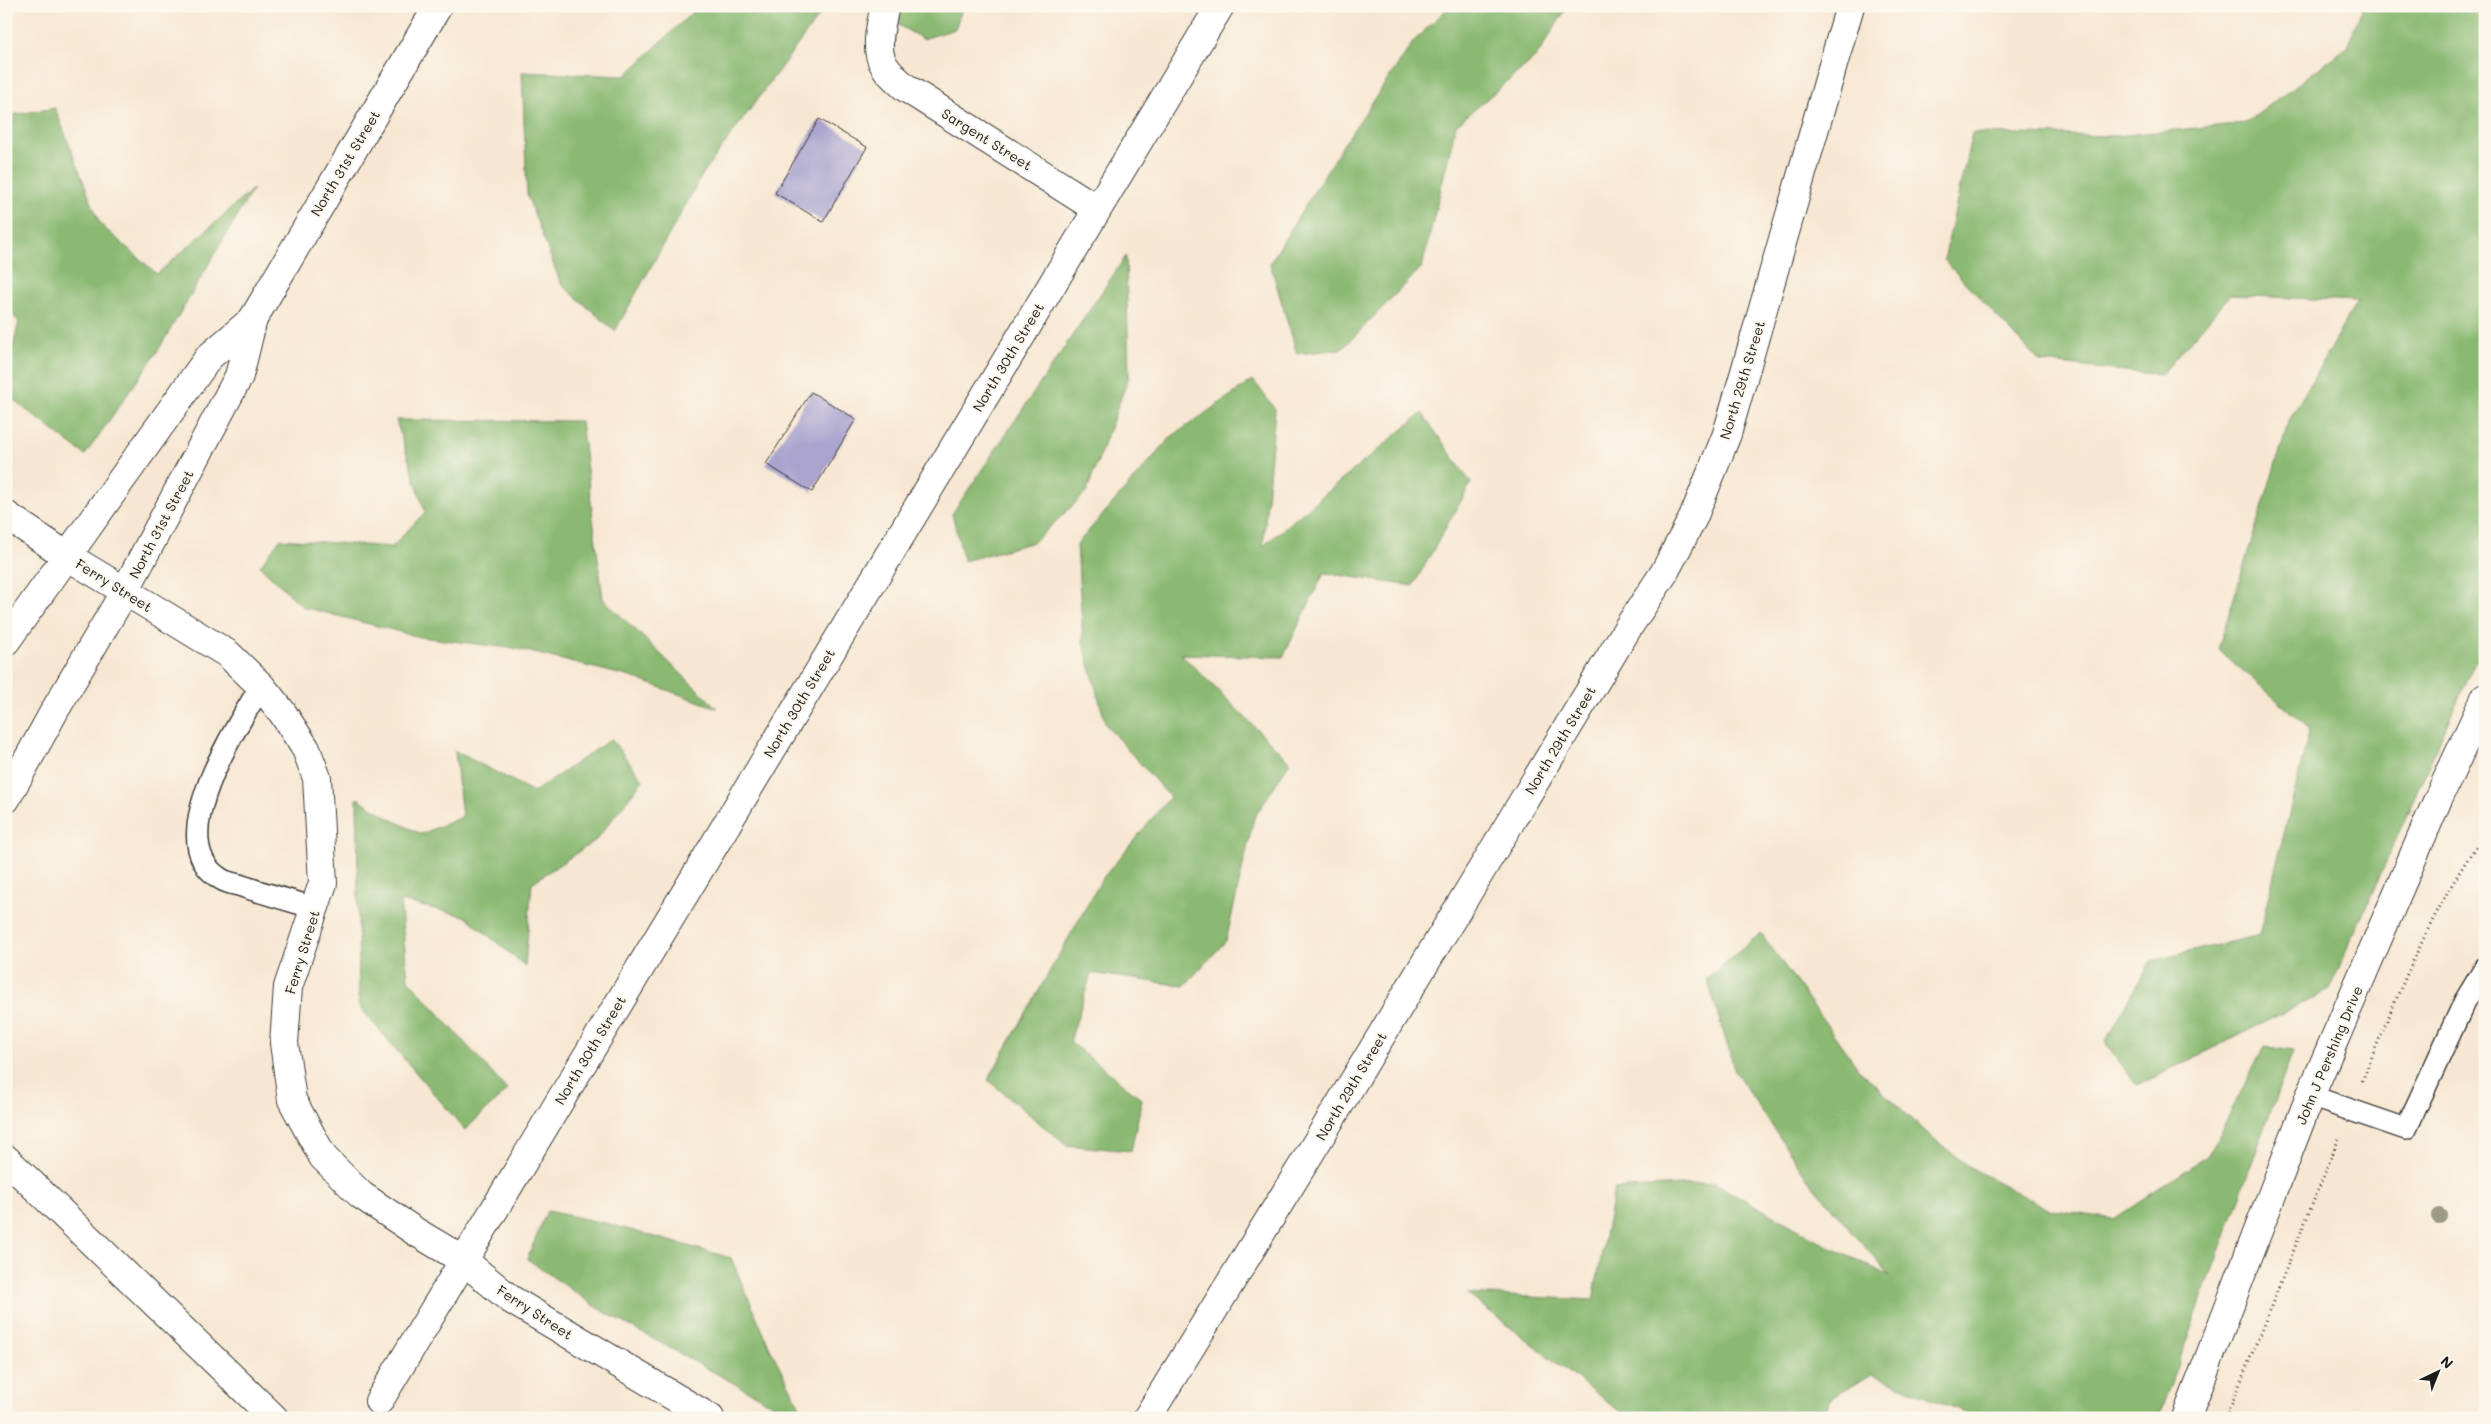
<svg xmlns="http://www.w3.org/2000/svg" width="2491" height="1424" viewBox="0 0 2491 1424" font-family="Mali,sans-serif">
	<rect width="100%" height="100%" fill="#fbf7ec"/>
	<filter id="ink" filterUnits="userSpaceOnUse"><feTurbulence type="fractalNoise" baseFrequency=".02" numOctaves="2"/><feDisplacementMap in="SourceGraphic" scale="10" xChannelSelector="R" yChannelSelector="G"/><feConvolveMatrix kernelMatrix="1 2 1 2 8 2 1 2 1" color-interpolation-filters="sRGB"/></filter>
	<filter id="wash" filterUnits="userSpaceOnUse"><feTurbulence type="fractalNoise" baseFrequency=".0096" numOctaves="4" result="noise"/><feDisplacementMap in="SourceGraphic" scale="20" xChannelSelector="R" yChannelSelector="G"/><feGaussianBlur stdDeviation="1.12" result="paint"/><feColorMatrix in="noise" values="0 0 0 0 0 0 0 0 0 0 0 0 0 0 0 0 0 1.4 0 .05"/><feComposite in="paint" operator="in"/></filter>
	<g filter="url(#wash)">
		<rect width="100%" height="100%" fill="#f7e7d2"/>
		<g fill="#8ab972" stroke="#536a47">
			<path d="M699,6H826L704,172L615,331L561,284L527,195L522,72L625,76Z"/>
			<path d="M865,6H963L955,29L923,39Z"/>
			<path d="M1450,6H1568L1536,57L1456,125L1422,267L1342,349L1297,354L1270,263L1339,151L1414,41Z"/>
			<path d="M2363,6H2485V639L2329,990L2137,1086L2105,1042L2151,961L2259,935L2310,729L2218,649L2289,421L2357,301L2230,295L2161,375L2040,362L1944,260L1972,133L2116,136L2246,123L2347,47Z"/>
			<path d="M55,108L100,224L157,274L253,189L157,352L85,455L6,394V373L19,322L6,309V116Z"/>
			<path d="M1126,256L1129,376L1086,493L1034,542L964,561L952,514Z"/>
			<path d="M1253,380L1275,409L1263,546L1422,413L1471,483L1413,586L1324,573L1283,657L1181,654L1290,762L1254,818L1226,941L1184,986L1091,973L1070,1042L1142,1099L1131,1151L1066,1145L988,1080L1102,879L1170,797L1106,725L1083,642L1077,544L1171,437Z"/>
			<path d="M396,420L581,421L603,599L717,708L631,677L518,649L420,637L303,607L260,566L280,539L392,547L425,512Z"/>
			<path d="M611,739L643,780L596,840L532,883L525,966L465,916L400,901L408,979L507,1090L465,1130L359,1006L357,798L391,819L421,834L462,817L455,751L534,792Z"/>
			<path d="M1761,933L1859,1070L1926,1132L1966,1165L2048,1209L2114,1219L2209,1155L2264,1046L2293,1051L2158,1418H1979L1872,1374L1829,1400L1825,1418H1628L1467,1294L1593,1300L1614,1189L1715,1183L1826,1245L1890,1276L1809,1181L1735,1071L1707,978Z"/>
			<path d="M547,1211L605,1223L731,1258L771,1350L806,1418H797L599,1309L527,1259Z"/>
		</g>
		<g id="blocks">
			<g fill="#a9a3ce">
				<path d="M819,119L867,147L823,222L775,193Z"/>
				<path d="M811,392L856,419L812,492L766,464Z"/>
			</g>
		</g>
	</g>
	<g filter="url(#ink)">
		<use href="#blocks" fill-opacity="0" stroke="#3d3a37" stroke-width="1"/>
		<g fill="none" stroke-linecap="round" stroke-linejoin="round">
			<defs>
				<g id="service">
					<path d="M261,686C237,727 159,843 221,879C227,883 236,884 242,886C266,894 291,901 315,908"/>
					<path d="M2310,1096L2406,1129L2465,1001L2485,968"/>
				</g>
				<g id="minor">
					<path d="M438,6L253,319L239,376L125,591L228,654L261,686L282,712L306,749L317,778L323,883L288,987L284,1043L292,1100L323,1157L361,1195L416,1232L463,1260L510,1299L710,1418"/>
					<path d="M885,6C881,23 874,50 884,65C889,74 898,81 906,88L1097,209"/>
					<path d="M67,556L209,357L253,319"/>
					<path d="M379,1401L1220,6"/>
					<path d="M1147,1418L1306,1160L1629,626L1664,573L1693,518L1727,434L1850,6"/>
				</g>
				<g id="tertiary">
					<path d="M6,515L67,556L125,591L55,710L6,799"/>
					<path d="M6,641L67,556"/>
					<path d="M2186,1418L2310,1096L2438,799L2485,698"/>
				</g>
				<path id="motorway" d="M6,1159L274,1418"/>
			</defs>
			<use href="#service" stroke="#3d3a37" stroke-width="24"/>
			<use href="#minor" stroke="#3d3a37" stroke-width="30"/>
			<use href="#tertiary" stroke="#3d3a37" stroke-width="30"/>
			<use href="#motorway" stroke="#3d3a37" stroke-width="30"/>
			<g stroke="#3d3a37" stroke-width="3" stroke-dasharray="1 4" stroke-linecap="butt">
				<path d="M2362,1081C2396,999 2432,906 2485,834"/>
				<path d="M2226,1418L2339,1138"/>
			</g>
			<use href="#service" stroke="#fff" stroke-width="21"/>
			<use href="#minor" stroke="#fff" stroke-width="28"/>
			<use href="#tertiary" stroke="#fff" stroke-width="28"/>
			<use href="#motorway" stroke="#fff" stroke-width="28"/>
		</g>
		<circle fill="#9b9c82" cx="2439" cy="1216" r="8"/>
	</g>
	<g text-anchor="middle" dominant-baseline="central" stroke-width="4" stroke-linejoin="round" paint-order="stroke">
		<g font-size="14" fill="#1c1c1c" stroke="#fbf7ec">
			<text transform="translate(987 139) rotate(32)">Sargent Street</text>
			<text transform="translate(345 163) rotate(-59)">North 31st Street</text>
			<text transform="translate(1008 357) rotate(-59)">North 30th Street</text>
			<text transform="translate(1742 380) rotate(-73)">North 29th Street</text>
			<text transform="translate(161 524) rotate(-62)">North 31st Street</text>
			<text transform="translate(114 585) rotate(32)">Ferry Street</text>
			<text transform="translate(799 703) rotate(-59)">North 30th Street</text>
			<text transform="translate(1560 740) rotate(-59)">North 29th Street</text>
			<text transform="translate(302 952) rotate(-73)">Ferry Street</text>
			<text transform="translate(590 1050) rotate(-59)">North 30th Street</text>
			<text transform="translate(2329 1055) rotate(-67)">John J Pershing Drive</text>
			<text transform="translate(1351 1086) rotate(-59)">North 29th Street</text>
			<text transform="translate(535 1312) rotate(33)">Ferry Street</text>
		</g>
	</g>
	<rect width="2491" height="1424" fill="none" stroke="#fbf7ec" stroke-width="25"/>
	<g transform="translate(2438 1372) rotate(43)" stroke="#fbf7ec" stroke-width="4" paint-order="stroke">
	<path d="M0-4L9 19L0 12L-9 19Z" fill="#1c1c1c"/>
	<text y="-8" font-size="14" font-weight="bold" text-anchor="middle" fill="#1c1c1c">N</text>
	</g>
</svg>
